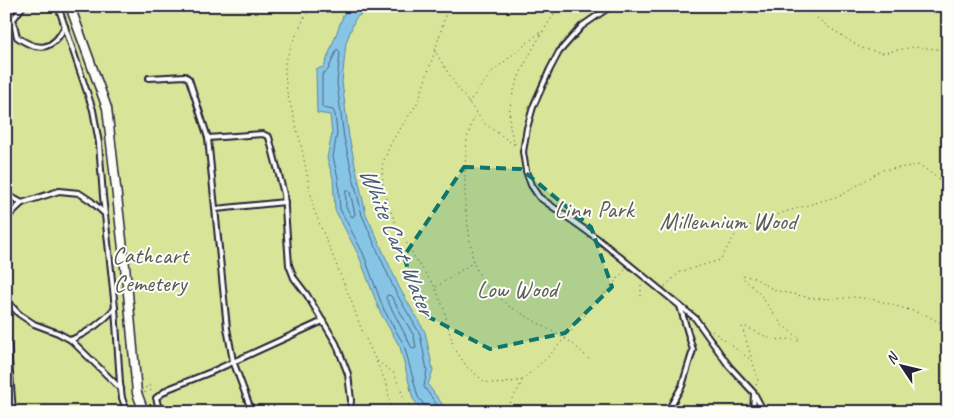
<svg xmlns="http://www.w3.org/2000/svg" width="954" height="418" viewBox="0 0 954 418" font-family="Caveat,sans-serif">
	<rect width="100%" height="100%" fill="#fdebe2"/>
	<filter id="ink" filterUnits="userSpaceOnUse"><feTurbulence type="fractalNoise" baseFrequency=".02" numOctaves="2"/><feDisplacementMap in="SourceGraphic" scale="10" xChannelSelector="R" yChannelSelector="G"/><feConvolveMatrix kernelMatrix="1 2 1 2 8 2 1 2 1" color-interpolation-filters="sRGB"/></filter>
	<g filter="url(#ink)">
		<path fill="#d8e598" stroke="#7d846a" d="M10,6H948V412H6V11Z"/>
		<path fill="#86c5e6" stroke="#5e84a2" d="M352,6H371L355,19L346,43L342,82L349,137L366,214L400,289L425,332L433,370L428,385L448,412H423L413,399L400,347L380,312L359,256L335,210L333,178L327,158L332,134L330,115L317,113L316,69L324,67L344,13Z"/>
		<g fill="none" stroke-linecap="round" stroke-linejoin="round">
			<g stroke="#4a637f" stroke-width="1">
				<path d="M346,190L350,192L355,214L353,217L351,216L346,207Z"/>
				<path d="M388,295L391,296L414,336L416,347L415,349L412,348L386,298Z"/>
				<path d="M427,412L426,407L418,397L404,345L384,310L363,253L340,209L338,178L333,157L337,133L335,114L333,110L323,108L322,106V74L328,70L337,49L340,52L337,83L344,138L362,215L395,291L420,334L427,370L424,387L442,412"/>
			</g>
			<defs>
				<g id="service">
					<path d="M58,6L93,110L99,143L103,196L115,308L120,383L122,398L127,412"/>
					<path d="M611,6L582,26L559,52L550,69L533,107L527,128L523,152L526,171L531,185L539,197L598,239L680,306L693,350L682,386L667,412"/>
					<path d="M13,20L17,37C38,52 53,51 65,26"/>
					<path d="M6,29L23,6"/>
					<path d="M149,78L185,76L189,79L208,138L227,328L233,361L252,412"/>
					<path d="M208,138L263,134L269,137L284,194L289,265L294,278L307,295L336,343L348,374L351,400L350,412"/>
					<path d="M6,194L22,203"/>
					<path d="M216,209L285,202"/>
					<path d="M6,218L22,203L59,191L79,193L91,201L104,213"/>
					<path d="M6,300L19,314L34,324L58,333L71,340L121,389"/>
					<path d="M680,306L695,318L729,366L754,393L764,412"/>
					<path d="M6,322L13,412"/>
					<path d="M71,340C89,332 102,323 115,308"/>
					<path d="M160,412L156,398L168,389L211,372L323,321"/>
					<path d="M753,412L754,394"/>
				</g>
				<path id="minor" d="M70,6L107,108L128,293L137,393L144,412"/>
			</defs>
			<use href="#service" stroke="#22223b" stroke-width="8"/>
			<use href="#minor" stroke="#22223b" stroke-width="11"/>
			<g stroke="#22223b" stroke-width="1" stroke-dasharray="1 4" stroke-linecap="butt">
				<path d="M315,6L308,12L301,24L285,61V73L287,92L300,140L314,210L352,303L361,328L387,385L391,412"/>
				<path d="M448,6L435,51L455,84L484,123L517,147"/>
				<path d="M801,6L830,28L861,48L883,53L913,47L948,50"/>
				<path d="M435,51L418,102L392,141L382,165L383,190L395,222L416,260L435,287L444,309L453,346L467,367L485,382L500,384L522,380L547,358L625,270"/>
				<path d="M468,103L493,71L543,30"/>
				<path d="M476,112L467,138L465,166V204L473,262L484,284L509,306L572,343L590,360"/>
				<path d="M515,144C514,139 510,132 510,126C504,88 540,37 559,6"/>
				<path d="M665,286L680,272L720,260L738,230L785,212L842,195L882,170L920,165L948,186"/>
				<path d="M436,287L472,263"/>
				<path d="M641,296V283"/>
				<path d="M712,331L751,360"/>
				<path d="M377,361L394,373L403,396L413,412"/>
				<path d="M756,385L758,379L742,327L744,326L773,340L787,339L799,341V338L781,324L760,294L744,279L742,277L744,276L755,278L774,290L811,298L834,299L855,297L876,300L926,315L948,327"/>
				<path d="M145,393L146,387L149,385L152,394"/>
				<path d="M505,412C509,400 519,392 522,380"/>
			</g>
			<use href="#service" stroke="#fdfcf7" stroke-width="4"/>
			<use href="#minor" stroke="#fdfcf7" stroke-width="8"/>
		</g>
	</g>
	<path fill="#0f766e" fill-opacity="0.2" stroke="#0f766e" stroke-width="4" stroke-dasharray="10 6" stroke-linejoin="round" d="M464,167L521,169L591,227L612,287L565,333L490,349L421,313L404,256Z"/>
	<g text-anchor="middle" dominant-baseline="central" stroke-width="4" stroke-linejoin="round" paint-order="stroke">
		<g font-size="24" fill="#595c57" stroke="#fdfcf7">
			<text x="594" y="209">Linn Park</text>
			<text x="728" y="221">Millennium Wood</text>
			<text x="150" y="255">Cathcart<tspan x="150" dy="28">Cemetery</tspan></text>
			<text x="517" y="289">Low Wood</text>
		</g>
		<g font-size="25" font-style="italic" fill="#455b77" stroke="#fdfcf7">
			<text transform="translate(397 241) rotate(67)">White Cart Water</text>
		</g>
	</g>
	<rect width="954" height="418" fill="none" stroke="#fdfcf7" stroke-width="25"/>
	<rect x="12" y="12" width="929" height="393" fill="none" stroke="#22223b" stroke-width="2" filter="url(#ink)"/>
	<g transform="translate(902 366) rotate(305)" stroke="#fdfcf7" stroke-width="4" paint-order="stroke">
	<path d="M0-4L9 19L0 12L-9 19Z" fill="#22223b"/>
	<text y="-8" font-size="14" font-weight="bold" text-anchor="middle" fill="#22223b">N</text>
	</g>
</svg>
